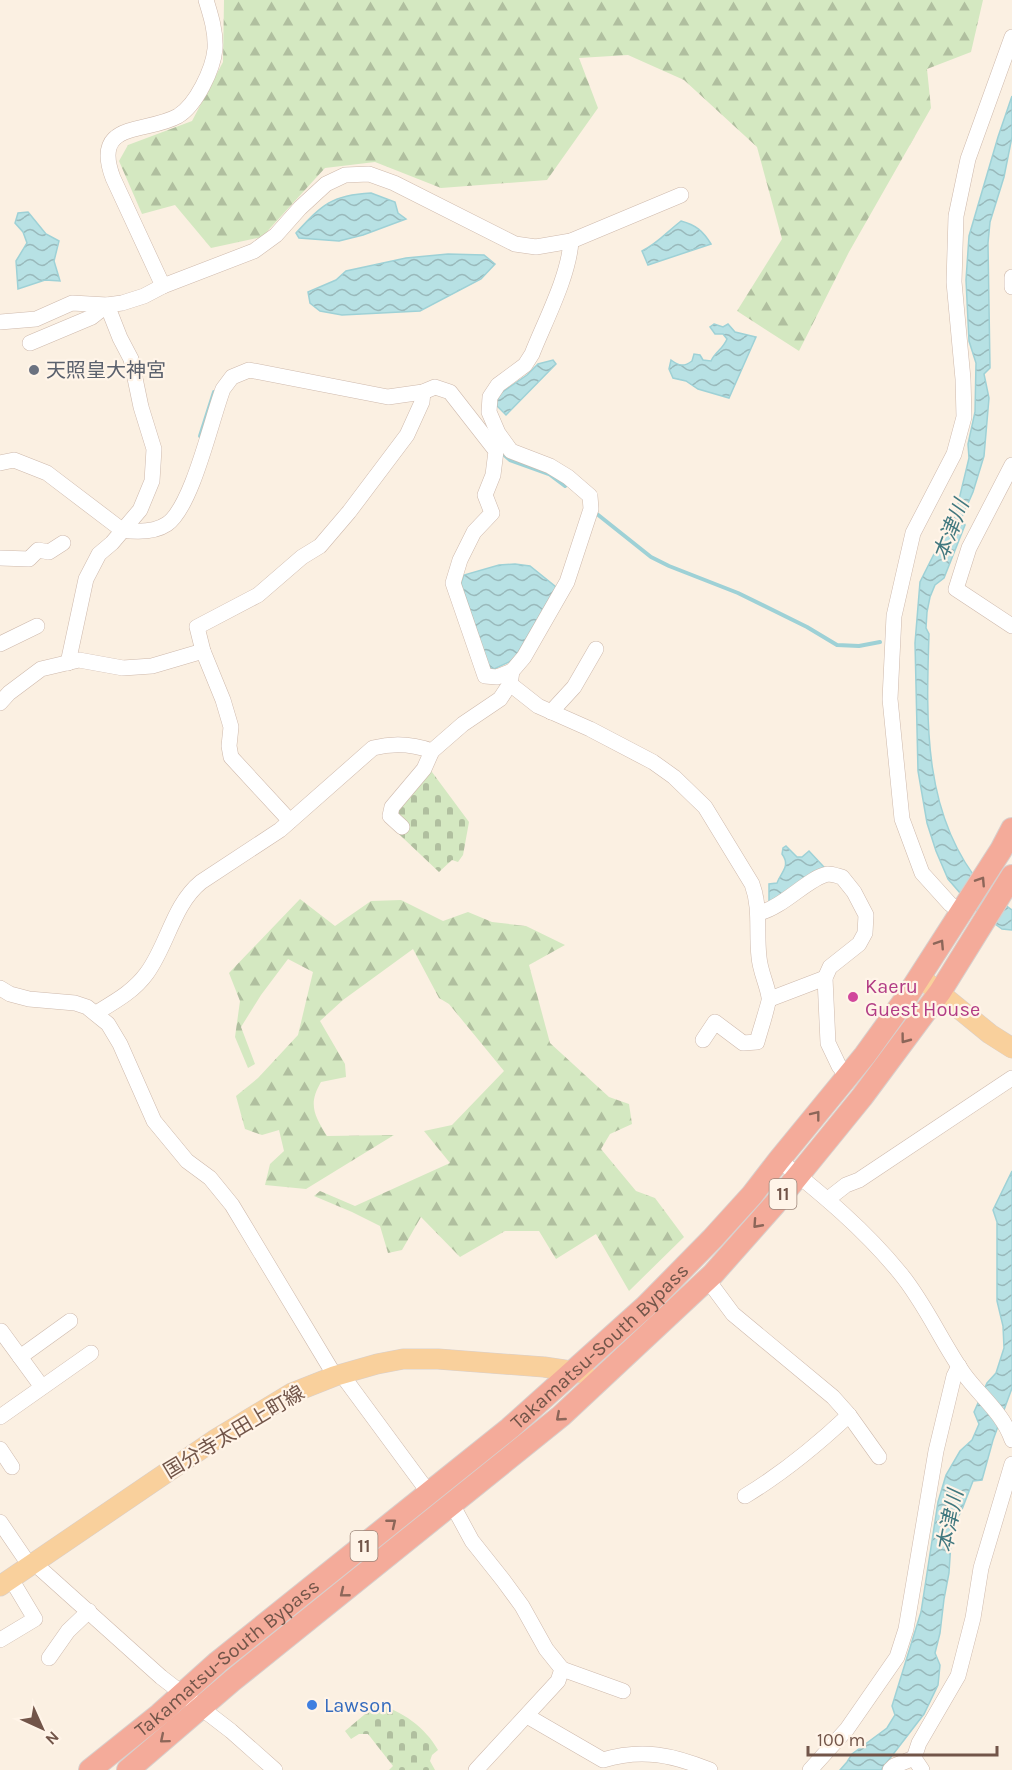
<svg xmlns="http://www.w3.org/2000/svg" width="1012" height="1770" viewBox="0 0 1012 1770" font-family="Karla,'Noto Sans JP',sans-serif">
	<defs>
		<pattern id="forest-firs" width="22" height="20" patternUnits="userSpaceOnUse" patternTransform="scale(1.5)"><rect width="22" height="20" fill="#d4e8c1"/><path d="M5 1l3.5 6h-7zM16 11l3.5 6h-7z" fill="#b0bf9f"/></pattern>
		<pattern id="cemetery-stones" width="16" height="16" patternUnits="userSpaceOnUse" patternTransform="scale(1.5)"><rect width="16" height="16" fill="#d4e8c1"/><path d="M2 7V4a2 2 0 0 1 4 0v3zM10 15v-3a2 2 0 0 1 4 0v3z" fill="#b0bf9f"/></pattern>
		<pattern id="water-waves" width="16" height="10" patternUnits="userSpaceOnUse" patternTransform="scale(1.5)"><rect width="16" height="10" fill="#b7e1e4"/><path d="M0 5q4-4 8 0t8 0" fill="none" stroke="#99b9bb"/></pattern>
	</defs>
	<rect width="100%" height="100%" fill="#fbf0e2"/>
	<g fill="url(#forest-firs)">
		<path d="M224,0H983L971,52L927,69L931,108L849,252L799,351L737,311L782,239L757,147L684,80L628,55L579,58L598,108L547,180L441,188L375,162L325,168L262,237L211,248L175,205L142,214L119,161L128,145L192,121L223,62Z"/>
		<path d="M300,899L335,926L371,901L401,900L443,921L468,912L492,922L526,926L565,945L529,965L550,1043L609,1097L629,1104L632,1124L610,1134L601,1149L636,1191L655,1198L684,1237L629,1291L596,1234L556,1259L539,1231H505L460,1257L421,1217L402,1250L388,1253L380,1226L352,1212L314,1196L320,1191L355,1206L450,1163L424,1131L452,1125L504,1071L449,1004L439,998L413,949L343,1000L320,1021L345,1064L346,1077L321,1082C308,1104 314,1115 327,1136L394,1135L306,1189L265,1185L270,1164L284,1151L279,1130L262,1135L245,1129L236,1096L258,1078L298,1035L313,972L288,959L261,995L241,1027L255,1064L248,1068L235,1037L240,1001L229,973Z"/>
	</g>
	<g fill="url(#cemetery-stones)">
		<path d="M429,768L469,822L463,855L458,862L452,860L439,872L384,820Z"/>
		<path d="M377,1704C401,1710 426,1728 438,1750L432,1755L430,1761L435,1770H389L393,1766L368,1734H359L351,1739L345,1731Z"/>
	</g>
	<g fill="url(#water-waves)" stroke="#9ed1d6" stroke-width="1.5">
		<path d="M1012,96V137L1004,177L990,222L988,243L990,368L984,374L989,398L984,456L973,492L962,517L965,525L944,578L935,585L930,597L927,612L926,628L929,634C926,722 923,817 983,887C991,896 1003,903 1012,910V930L1002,929L973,908L948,879L936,851L927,823L918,771L915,643L920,582L944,534L955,516L969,458L968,444L975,412L976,363L969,341L966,280L969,236L998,137Z"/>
		<path d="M371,193L395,202L398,213L406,219L363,235L339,241L299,238L296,233C322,205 331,195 371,193Z"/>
		<path d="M28,212L46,234L59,241L54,261L60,281L45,280L18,289L16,261L27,243L23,232L15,223L18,213Z"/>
		<path d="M681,221C696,225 703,231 711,244L648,265L642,251C657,244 668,231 681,221Z"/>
		<path d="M448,254L484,255L495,264L481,279L420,311L342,315L320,311L310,303L308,292L336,280L346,271L406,258Z"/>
		<path d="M714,324L723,327L728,324L735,332L756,337L729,398L698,389L686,381L673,378L669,369L671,360C679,366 684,367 692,361L694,354L700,355L703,360L711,361C715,352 723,349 727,339L723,334H715L710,327Z"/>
		<path d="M553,360L556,364L506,415L497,406L496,401L501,393L527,375L538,364Z"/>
		<path d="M515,564L530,566L556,587L516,656L511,661L494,669L489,667L461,583L464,575L499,565Z"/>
		<path d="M786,846L797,857H802L809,851L824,867L777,899L769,901V884L777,883C781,872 791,866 782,854L783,848Z"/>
		<path d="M1012,1171V1388L993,1440L982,1480L973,1481L961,1512L952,1526L949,1573L944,1599L940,1633L935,1653L940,1665L938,1685L924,1714L881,1770H840L847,1762L852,1754L887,1728L895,1715L892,1706L921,1612L938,1502L946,1475L960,1451L972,1440L979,1424L974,1412L987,1383L996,1373L1004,1348L1003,1326L997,1301V1222L993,1210Z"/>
	</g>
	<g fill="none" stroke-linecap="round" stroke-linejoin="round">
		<g stroke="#9ed1d6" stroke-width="4">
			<path d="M200,436L214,392"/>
			<path d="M502,453L510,460L549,474L565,486"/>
			<path d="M597,514L651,557L669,566L738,593L807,627L837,645L859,646L880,642"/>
		</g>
		<defs>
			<g id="minor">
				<path d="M1012,277V287"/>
				<path d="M163,286L254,251L276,235L300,208L326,184L345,175L369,174L394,183L515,244L536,247L571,241L681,195"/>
				<path d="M0,322L36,319L72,303L107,305L122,303L144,296L163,286L113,178C91,120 146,134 178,116C196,105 213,70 215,49C216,32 211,16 206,0"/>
				<path d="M30,343L92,317L107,305L120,338L131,359L141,407L154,449L152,481L140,510L112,543L99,554L86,579L68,663"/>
				<path d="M0,463L14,460L47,473L122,530C136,532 155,532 167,524C192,507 211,421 223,389L232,377L249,370L388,397L423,392L435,387L450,392L496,451L493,475L485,495L492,513L474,532L460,560L453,583L485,676L497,677L512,671"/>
				<path d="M1012,465L969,548L956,589L1012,626"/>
				<path d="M0,558L29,559L38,550L49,552L63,543"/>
				<path d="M0,644L37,626"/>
				<path d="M510,684L538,706L590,729L653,762L674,777L705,807L752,884C761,908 756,932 759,957C760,971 767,984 769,997C770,1001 759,1034 757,1042L743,1043L715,1022L703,1040"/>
				<path d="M0,703L9,693L41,669L79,660L123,668L152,666L203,651"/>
				<path d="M551,712L574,687L596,649"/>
				<path d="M290,821L231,757L229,746L231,727L223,700L203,651L197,627L258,595L302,557L320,546L349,512L407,435L422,402L423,392"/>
				<path d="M402,827L390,816L392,807L424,769L432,751"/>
				<path d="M961,912L950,904L922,873L902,819L890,699L894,616L913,533L954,454L964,417L963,379L954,282L956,216L968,159L1012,37"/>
				<path d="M759,913C784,907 809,877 828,874C832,874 838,876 842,877L854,892L866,915L865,933L859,944L830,967L825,978L828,1043L839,1066L847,1076"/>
				<path d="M0,988L10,994L29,999L75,1003L87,1007L108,1024L120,1044L154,1121L187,1161L210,1178L232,1205L335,1376"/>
				<path d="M770,999L825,978"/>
				<path d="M96,1013C116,1001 134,991 147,973C168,944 173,905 201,882L280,830L373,748C392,743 413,744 432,751L463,724L500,699L510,684L512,671L524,657L567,582L591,509L590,496L568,477L550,466L511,451L498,433L489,412L490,397L498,385L525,365L532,354C545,321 569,276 571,241"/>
				<path d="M779,1160C822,1194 865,1230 900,1273C925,1303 941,1341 964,1374C980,1396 1003,1413 1012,1440"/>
				<path d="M828,1199L846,1185L859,1180L1012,1078"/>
				<path d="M707,1279L733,1314L833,1397L849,1415L879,1457"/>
				<path d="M1,1331L42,1387"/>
				<path d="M20,1357L70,1321"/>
				<path d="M342,1375L429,1493"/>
				<path d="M0,1417L91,1353"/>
				<path d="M0,1449L12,1467"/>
				<path d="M745,1496C783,1473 816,1446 849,1415"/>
				<path d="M453,1506L472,1541L503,1580L522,1606L546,1649L562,1669L558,1681L476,1770"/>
				<path d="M0,1522L30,1566"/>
				<path d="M34,1563L161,1677L231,1731L275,1770"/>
				<path d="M0,1640L35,1619L11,1579"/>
				<path d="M49,1658L68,1631L89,1611"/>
				<path d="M562,1669L623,1691"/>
				<path d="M527,1716L603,1760C642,1748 673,1755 710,1770"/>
				<path d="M810,1770L847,1729L897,1657L906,1629L936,1451L954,1376L959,1366"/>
				<path d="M890,1770L894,1766L914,1758"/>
				<path d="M922,1770L914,1758L919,1743L958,1676L973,1618L981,1568L1012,1464"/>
			</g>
			<g id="major">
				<path d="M920,977L990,1034L1012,1048"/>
				<path d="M0,1586L216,1439L292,1393L335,1376L377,1364L403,1359H438L544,1367L584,1373"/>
			</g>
			<g id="highway">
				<path id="s1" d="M90,1770L160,1714L218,1662L510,1428L646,1306L712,1239L752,1195L779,1160L865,1055L904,1001L1001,850L1012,829"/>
				<path d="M128,1770L233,1680L561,1416L713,1274L775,1204L862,1097L940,992L1012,876"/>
			</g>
		</defs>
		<use href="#minor" stroke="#ceb9ac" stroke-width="16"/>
		<use href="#major" stroke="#d8cfcc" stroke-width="21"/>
		<use href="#highway" stroke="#d8cfcc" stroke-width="24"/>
		<use href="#minor" stroke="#fff" stroke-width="15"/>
		<use href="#major" stroke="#f9d09c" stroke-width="20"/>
		<use href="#highway" stroke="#f4ab9a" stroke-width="22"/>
	</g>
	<defs><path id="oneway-chevron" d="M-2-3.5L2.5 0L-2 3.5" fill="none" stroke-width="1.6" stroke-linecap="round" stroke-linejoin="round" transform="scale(1.5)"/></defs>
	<g stroke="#8c6659">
		<use href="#oneway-chevron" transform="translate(981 881) rotate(-57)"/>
		<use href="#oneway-chevron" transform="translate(940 944) rotate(-57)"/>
		<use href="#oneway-chevron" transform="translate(905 1039) rotate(127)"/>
		<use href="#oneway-chevron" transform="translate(816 1115) rotate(-52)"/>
		<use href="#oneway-chevron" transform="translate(757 1224) rotate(132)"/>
		<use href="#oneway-chevron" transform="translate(560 1417) rotate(139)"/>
		<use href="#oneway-chevron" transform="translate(392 1523) rotate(-39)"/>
		<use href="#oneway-chevron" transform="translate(344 1593) rotate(141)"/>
		<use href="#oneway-chevron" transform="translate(164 1739) rotate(140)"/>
	</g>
	<circle fill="#6b7280" stroke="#fff4e8" stroke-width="2" cx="34" cy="370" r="6"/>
	<circle fill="#d1479c" stroke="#fff4e8" stroke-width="2" cx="853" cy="997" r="6"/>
	<circle fill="#3f7fe0" stroke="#fff4e8" stroke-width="2" cx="312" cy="1705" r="6"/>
	<g text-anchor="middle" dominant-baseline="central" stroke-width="4.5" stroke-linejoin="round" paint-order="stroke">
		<g fill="#fff4e8" stroke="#9c8579" stroke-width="1.5">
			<rect x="769.5" y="1179" width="27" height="30" rx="4.5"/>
			<rect x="350.5" y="1531" width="27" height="30" rx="4.5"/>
		</g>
		<g font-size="18" font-weight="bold" fill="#725549">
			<text x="783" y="1194">11</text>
			<text x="364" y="1546">11</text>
		</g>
		<g font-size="20" fill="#5b616d" stroke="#fff4e8" text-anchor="start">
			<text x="46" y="370">天照皇大神宮</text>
		</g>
		<g font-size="20" fill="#b23c85" stroke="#fff4e8" text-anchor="start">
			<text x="865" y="986">Kaeru<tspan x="865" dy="23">Guest House</tspan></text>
		</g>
		<g font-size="20" fill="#725549" stroke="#fff4e8">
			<text stroke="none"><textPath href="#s1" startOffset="663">Takamatsu-South Bypass</textPath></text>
			<text transform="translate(234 1432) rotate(-31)">国分寺太田上町線</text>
			<text stroke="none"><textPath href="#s1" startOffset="177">Takamatsu-South Bypass</textPath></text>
		</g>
		<g font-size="20" fill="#366cbe" stroke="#fff4e8" text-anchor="start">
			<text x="324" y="1705">Lawson</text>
		</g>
		<g font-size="21" font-style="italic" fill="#41787f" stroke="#fff4e8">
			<text transform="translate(951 530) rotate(-69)">本津川</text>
			<text transform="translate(950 1521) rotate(-79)">本津川</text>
		</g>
	</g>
	<g transform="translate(42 1728) rotate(135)" stroke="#fff4e8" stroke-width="4.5" paint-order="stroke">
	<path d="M0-4.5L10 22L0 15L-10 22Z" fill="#725549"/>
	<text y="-9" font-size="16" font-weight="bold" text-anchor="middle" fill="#725549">N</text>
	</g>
	<path d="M808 1746v9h189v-9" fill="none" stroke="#725549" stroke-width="3"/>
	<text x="817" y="1746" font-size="18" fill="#725549" stroke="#fff4e8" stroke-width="4.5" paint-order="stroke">100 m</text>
</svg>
